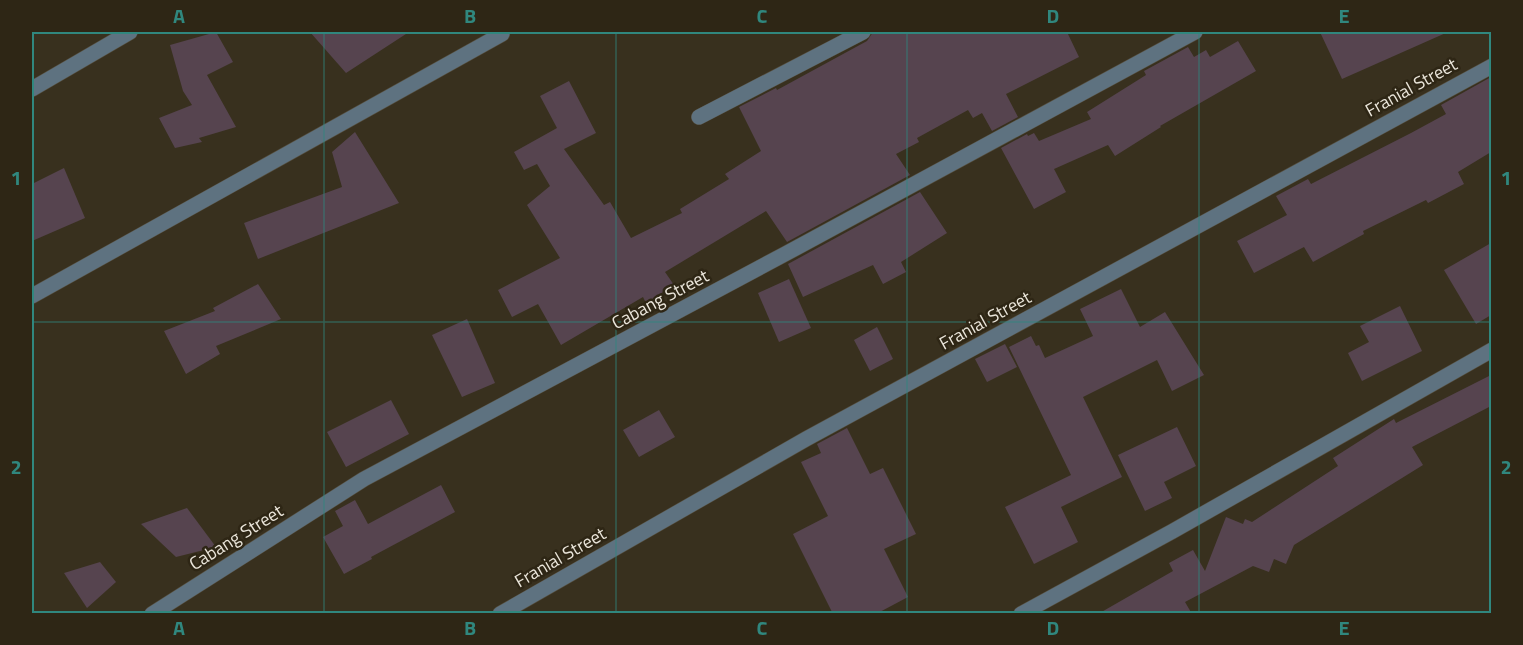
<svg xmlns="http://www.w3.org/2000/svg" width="1523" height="645" viewBox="0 0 1523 645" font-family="'Titillium Web',sans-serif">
	<rect width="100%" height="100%" fill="#38301e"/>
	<g fill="#56444f">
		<path d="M216,32L233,62L207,75L236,127L199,138L202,142L175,148L159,118L192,105L183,91L170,45Z"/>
		<path d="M310,32H409L346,73Z"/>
		<path d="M873,32H1067L1079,57L1006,94L1018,117L992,131L982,113L973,118L968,110L917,138L919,142L896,154L910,175L787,242L766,211L665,272L674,285L646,303L643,297L561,345L538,304L512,317L498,290L560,258L527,205L550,186L537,164L524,170L514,152L557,128L540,96L569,81L596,133L564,149L604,205L610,202L631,238L682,213L680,209L729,179L725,174L761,151L739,107L776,88L777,90L867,41Z"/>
		<path d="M1320,32H1448L1342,79Z"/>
		<path d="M1238,41L1256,71L1160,126L1161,127L1115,156L1108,145L1054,169L1066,192L1034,209L1001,148L1027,134L1028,136L1034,133L1039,141L1091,119L1087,112L1146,75L1144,71L1188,47L1194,57L1206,50L1210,57Z"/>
		<path d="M1491,77V152L1458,172L1464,184L1428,203L1426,200L1363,231L1364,234L1313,262L1304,247L1254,273L1237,241L1287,215L1276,196L1308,179L1311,184L1411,133L1446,114L1441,105Z"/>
		<path d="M355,132L399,203L258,259L244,223L342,187L332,152Z"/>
		<path d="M64,168L85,218L32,241V184Z"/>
		<path d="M920,192L947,233L901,262L906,272L883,284L873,265L803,297L788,264Z"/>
		<path d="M1491,243V315L1476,324L1444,270Z"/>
		<path d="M789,279L811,328L779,342L758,293Z"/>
		<path d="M258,284L281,319L216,346L220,354L186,374L164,331L215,311L213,308Z"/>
		<path d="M1121,289L1140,327L1165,312L1204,375L1172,391L1157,360L1083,397L1122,477L1061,507L1078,542L1034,564L1005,507L1071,475L1009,347L1031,336L1036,346L1039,345L1045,358L1093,336L1080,309Z"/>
		<path d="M1400,306L1422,351L1362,381L1348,353L1369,342L1360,326Z"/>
		<path d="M467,319L495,383L462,397L432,335Z"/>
		<path d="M877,327L893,359L870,371L854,340Z"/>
		<path d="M1005,344L1017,367L987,382L975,359Z"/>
		<path d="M1491,375V406L1412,447L1423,465L1294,545L1286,564L1274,559L1269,572L1253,566L1185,602L1192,614H1098L1173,571L1169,563L1193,550L1205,571L1226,517L1243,524L1245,519L1252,522L1338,466L1333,458L1394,419L1396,423Z"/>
		<path d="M391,400L409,434L346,467L327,432Z"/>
		<path d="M659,410L675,437L639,457L623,430Z"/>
		<path d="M1177,427L1196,466L1164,482L1172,498L1145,511L1118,455Z"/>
		<path d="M847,428L870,474L883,468L916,534L884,549L908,597L876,614H833L793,534L828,516L801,462L821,453L817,444Z"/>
		<path d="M441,485L455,512L371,557L372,559L344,574L323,537L343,526L335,511L355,500L368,524Z"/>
		<path d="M187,508L216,547L176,557L141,524Z"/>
		<path d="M100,562L116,582L87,608L64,573Z"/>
	</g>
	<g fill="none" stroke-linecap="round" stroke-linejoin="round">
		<defs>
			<g id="minor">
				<path d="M32,89L130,32"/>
				<path d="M699,117L863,32"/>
				<path d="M32,296L502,34"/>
				<path d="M152,614L364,479L785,254L1195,32"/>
				<path d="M500,614L806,439L1492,66"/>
				<path d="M1021,614L1173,531L1492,350"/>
			</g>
		</defs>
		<use href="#minor" stroke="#554d3c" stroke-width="16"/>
		<use href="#minor" stroke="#5e7280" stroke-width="15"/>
	</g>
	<path fill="none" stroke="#30877e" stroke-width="1.5" stroke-opacity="0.55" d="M324,32V614M616,32V614M907,32V614M1199,32V614M32,322H1492"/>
	<g text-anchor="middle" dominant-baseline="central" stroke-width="5" stroke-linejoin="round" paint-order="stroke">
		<g font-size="18" fill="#ebe6db" stroke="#2e2615">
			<text transform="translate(1411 87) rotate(-29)">Franial Street</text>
			<text transform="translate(660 299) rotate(-28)">Cabang Street</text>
			<text transform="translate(985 320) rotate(-29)">Franial Street</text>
			<text transform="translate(236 537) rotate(-32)">Cabang Street</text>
			<text transform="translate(560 557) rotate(-30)">Franial Street</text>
		</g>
	</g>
	<rect width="1523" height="645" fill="none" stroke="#2e2615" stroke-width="66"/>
	<rect x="33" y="33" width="1457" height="579" fill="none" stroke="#30877e" stroke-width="2"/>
	<g font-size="20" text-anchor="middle" font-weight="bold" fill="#30877e">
		<text x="179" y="23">A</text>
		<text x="470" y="23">B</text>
		<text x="762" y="23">C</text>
		<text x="1053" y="23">D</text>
		<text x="1344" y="23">E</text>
		<text x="16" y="185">1</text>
		<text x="1506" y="185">1</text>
		<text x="16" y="474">2</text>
		<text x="1506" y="474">2</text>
		<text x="179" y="635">A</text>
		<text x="470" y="635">B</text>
		<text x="762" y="635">C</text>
		<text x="1053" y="635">D</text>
		<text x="1344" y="635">E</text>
	</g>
</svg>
